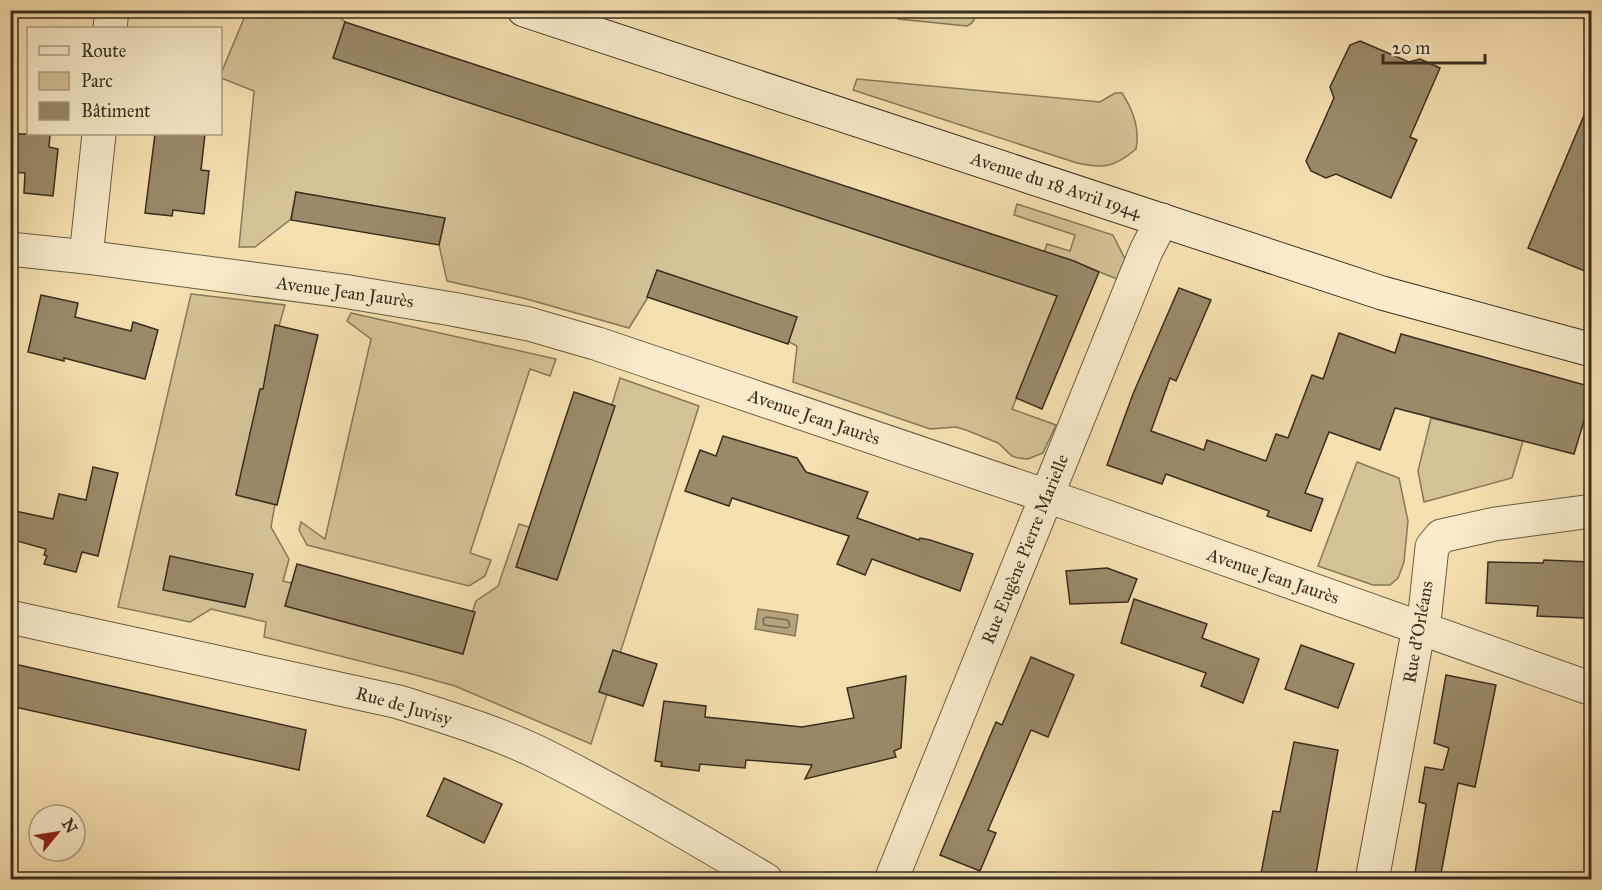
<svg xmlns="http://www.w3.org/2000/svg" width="1602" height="890" viewBox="0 0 1602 890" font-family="'IM FELL Great Primer',serif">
	<rect width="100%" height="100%" fill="#f6e0af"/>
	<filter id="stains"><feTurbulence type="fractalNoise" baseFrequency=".00333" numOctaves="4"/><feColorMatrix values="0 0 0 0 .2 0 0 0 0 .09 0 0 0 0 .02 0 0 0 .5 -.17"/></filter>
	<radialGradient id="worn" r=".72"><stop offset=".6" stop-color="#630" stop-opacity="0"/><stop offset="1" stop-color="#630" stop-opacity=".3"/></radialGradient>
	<g fill="#d6c297" stroke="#87785c" stroke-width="1.5">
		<path d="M247,11H332L349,25L1032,285L1047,244L1070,251L1075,235L1014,215L1017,204L1113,235L1125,259L1117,279L1072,261L1012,409L1056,425L1043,453L1028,459L1018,458L1012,456L998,443L966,430L956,427L930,429L793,382L797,346L661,276L629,328L523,298L447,281L439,245L445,218L296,192L291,219L255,247H239L254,91L221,78L220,76Z"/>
		<path d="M823,11L880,10V11L879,17Z"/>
		<path d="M892,11H979L972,23L967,26L898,19L899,11Z"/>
		<path d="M857,79L1100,102L1115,93H1122C1133,110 1140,129 1136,149C1115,167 1104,169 1077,163L853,90Z"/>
		<path d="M191,294L285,305L279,326L276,325L264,389H260L244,469L236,494L275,504L271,527L289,559L283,581L467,629L476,601L498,586L519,524L535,529L611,408L620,378L699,406L591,744L455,686L412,674L264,637L266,622L211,609L190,622L118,607Z"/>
		<path d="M351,313L556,359L550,376L530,369L470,553L491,560L485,576L469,586L307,545L299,530L301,522L325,539L371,339L347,321Z"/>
		<path d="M1431,418L1523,441L1512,478L1424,502L1418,471Z"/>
		<path d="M1357,462L1399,478L1408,521L1404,562L1398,578L1390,585H1373L1318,566Z"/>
	</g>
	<path fill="#b5a37e" stroke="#837458" stroke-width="1.5" d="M758,609L798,615L795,636L755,629Z"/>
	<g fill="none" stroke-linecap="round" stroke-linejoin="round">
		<path stroke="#76684f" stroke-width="1.5" d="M766,617L788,620L790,626L787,628L764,625L763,619Z"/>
	</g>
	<g fill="#9b8a6a" stroke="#382d20" stroke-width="1.5">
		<path d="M345,22L1074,261L1099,272L1042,409L1016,398L1057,296L333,58Z"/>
		<path d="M1360,41L1409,62L1420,59L1440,68L1410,137L1417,140L1391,198L1336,174L1326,178L1311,171L1306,161L1334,98L1330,87L1350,45Z"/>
		<path d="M1591,99H1592V274L1528,248Z"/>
		<path d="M10,134H50L49,147L58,149L53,196L24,193L25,173L10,172Z"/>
		<path d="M155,134H205L201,170L209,171L204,214L173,210L172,216L145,213Z"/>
		<path d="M296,192L445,218L439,245L291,220Z"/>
		<path d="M657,270L797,317L788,344L647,297Z"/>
		<path d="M1179,288L1211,300L1176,381L1170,378L1151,431L1204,450L1207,440L1266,461L1276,434L1288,438L1312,375L1323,379L1339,333L1395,353L1401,334L1592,387V394L1574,454L1395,408L1380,450L1329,432L1305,493L1323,499L1311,531L1267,516L1269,511L1166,474L1162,484L1107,465L1133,394Z"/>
		<path d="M41,295L78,303L75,317L131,331L133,322L158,330L145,379L64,358V361L28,352Z"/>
		<path d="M275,325L318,335L277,505L236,495L260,389H263Z"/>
		<path d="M574,392L615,406L557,580L516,567Z"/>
		<path d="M723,436L797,458L806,472L868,492L857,518L919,540L920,538L930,540L973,554L960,591L872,559L865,575L837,564L849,536L732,498L729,506L685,491L700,450L716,456Z"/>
		<path d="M93,467L118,473L98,556L82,552L76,572L44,564L47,556L44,555L46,549L10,539V510L53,519L59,494L86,500Z"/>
		<path d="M170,556L253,574L245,607L163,590Z"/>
		<path d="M1544,560L1590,562L1584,618L1537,616L1538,606L1486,603L1488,562L1543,563Z"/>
		<path d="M297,564L475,612L463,654L285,606Z"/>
		<path d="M1107,568L1137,579L1128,602L1070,604L1066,571Z"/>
		<path d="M1134,599L1207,624L1202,638L1259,659L1243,703L1201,686L1206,673L1121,643Z"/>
		<path d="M1301,645L1354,664L1338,708L1285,689Z"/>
		<path d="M613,650L657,664L643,706L599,692Z"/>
		<path d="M1031,657L1074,675L1048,737L1031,730L988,830L996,833L980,871L940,855L996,722L1002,725Z"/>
		<path d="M10,663L306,730L299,770L10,706Z"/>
		<path d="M1446,675L1496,685L1475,787L1458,783L1440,879H1414L1426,804L1419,802L1425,767L1443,770L1449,748L1434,743Z"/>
		<path d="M906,676L901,748L894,751L896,757L805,779L812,765L746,760L745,768L700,764L699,771L661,766L662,762L655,761L664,701L706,706L705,717L802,727L854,718L847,688Z"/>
		<path d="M1294,742L1338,750L1315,879H1260L1273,811L1280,812Z"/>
		<path d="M444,778L502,804L484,843L427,816Z"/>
	</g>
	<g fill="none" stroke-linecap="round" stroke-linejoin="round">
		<defs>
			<g id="street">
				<path d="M110,28L112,10"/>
				<path d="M10,249L86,257L343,291L452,309L529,324L598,344L1079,507L1592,689"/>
				<path d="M86,257L99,134"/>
				<path d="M10,617L399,702C445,717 493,731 537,752C616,791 691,835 766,880"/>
				<path d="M891,880L1146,251L1162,220"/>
				<path d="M1372,880L1419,627L1425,613L1432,547L1441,536L1495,524L1592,511"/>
			</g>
			<path id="secondary" d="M524,10L1382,293L1592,350"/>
		</defs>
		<use href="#street" stroke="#685a44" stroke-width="35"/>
		<use href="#secondary" stroke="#382d20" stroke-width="35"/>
		<use href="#street" stroke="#f9ebcb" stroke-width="33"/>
		<use href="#secondary" stroke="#f9ebcb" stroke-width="33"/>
	</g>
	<g text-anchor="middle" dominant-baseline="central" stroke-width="5" stroke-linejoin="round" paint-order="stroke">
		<g font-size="18" fill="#382d20" stroke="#f9ebcb">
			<text transform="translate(1056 185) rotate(18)">Avenue du 18 Avril 1944</text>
			<text transform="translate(345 292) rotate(8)">Avenue Jean Jaurès</text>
			<text transform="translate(814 417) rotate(19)">Avenue Jean Jaurès</text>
			<text transform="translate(1025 549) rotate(-68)">Rue Eugène Pierre Marielle</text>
			<text transform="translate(1273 576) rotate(19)">Avenue Jean Jaurès</text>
			<text transform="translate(1418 632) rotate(-80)">Rue d'Orléans</text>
			<text transform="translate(404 706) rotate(16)">Rue de Juvisy</text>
		</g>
	</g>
	<rect width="1602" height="890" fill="none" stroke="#f6e0af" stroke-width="36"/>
	<rect x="12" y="12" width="1578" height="866" fill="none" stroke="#382d20" stroke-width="3"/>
	<rect x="18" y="18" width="1566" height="854" fill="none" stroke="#382d20" stroke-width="1.5"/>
	<rect x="27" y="27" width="195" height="108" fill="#f9ebcb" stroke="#ac9f87" stroke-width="1.5"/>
	<rect x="39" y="46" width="30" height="9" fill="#f9ebcb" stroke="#ac9f87" stroke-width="1.5"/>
	<text x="81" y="57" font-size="18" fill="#382d20">Route</text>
	<rect x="39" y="72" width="30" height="18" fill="#d6c297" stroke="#ac9f87" stroke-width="1.5"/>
	<text x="81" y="87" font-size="18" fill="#382d20">Parc</text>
	<rect x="39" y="102" width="30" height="18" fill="#9b8a6a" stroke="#ac9f87" stroke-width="1.5"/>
	<text x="81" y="117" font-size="18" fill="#382d20">Bâtiment</text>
	<g transform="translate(57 833) rotate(60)"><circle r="28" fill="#f9ebcb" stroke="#ac9f87" stroke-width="1.5"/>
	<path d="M0-4.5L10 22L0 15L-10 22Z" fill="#8f2418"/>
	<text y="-9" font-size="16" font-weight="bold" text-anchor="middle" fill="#382d20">N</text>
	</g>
	<path d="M1383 54v9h102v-9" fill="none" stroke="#382d20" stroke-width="3"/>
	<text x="1392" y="54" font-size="18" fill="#382d20" stroke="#f9ebcb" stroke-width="4.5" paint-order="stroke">20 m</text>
	<rect width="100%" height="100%" filter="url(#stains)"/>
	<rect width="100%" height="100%" fill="url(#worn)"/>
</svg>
